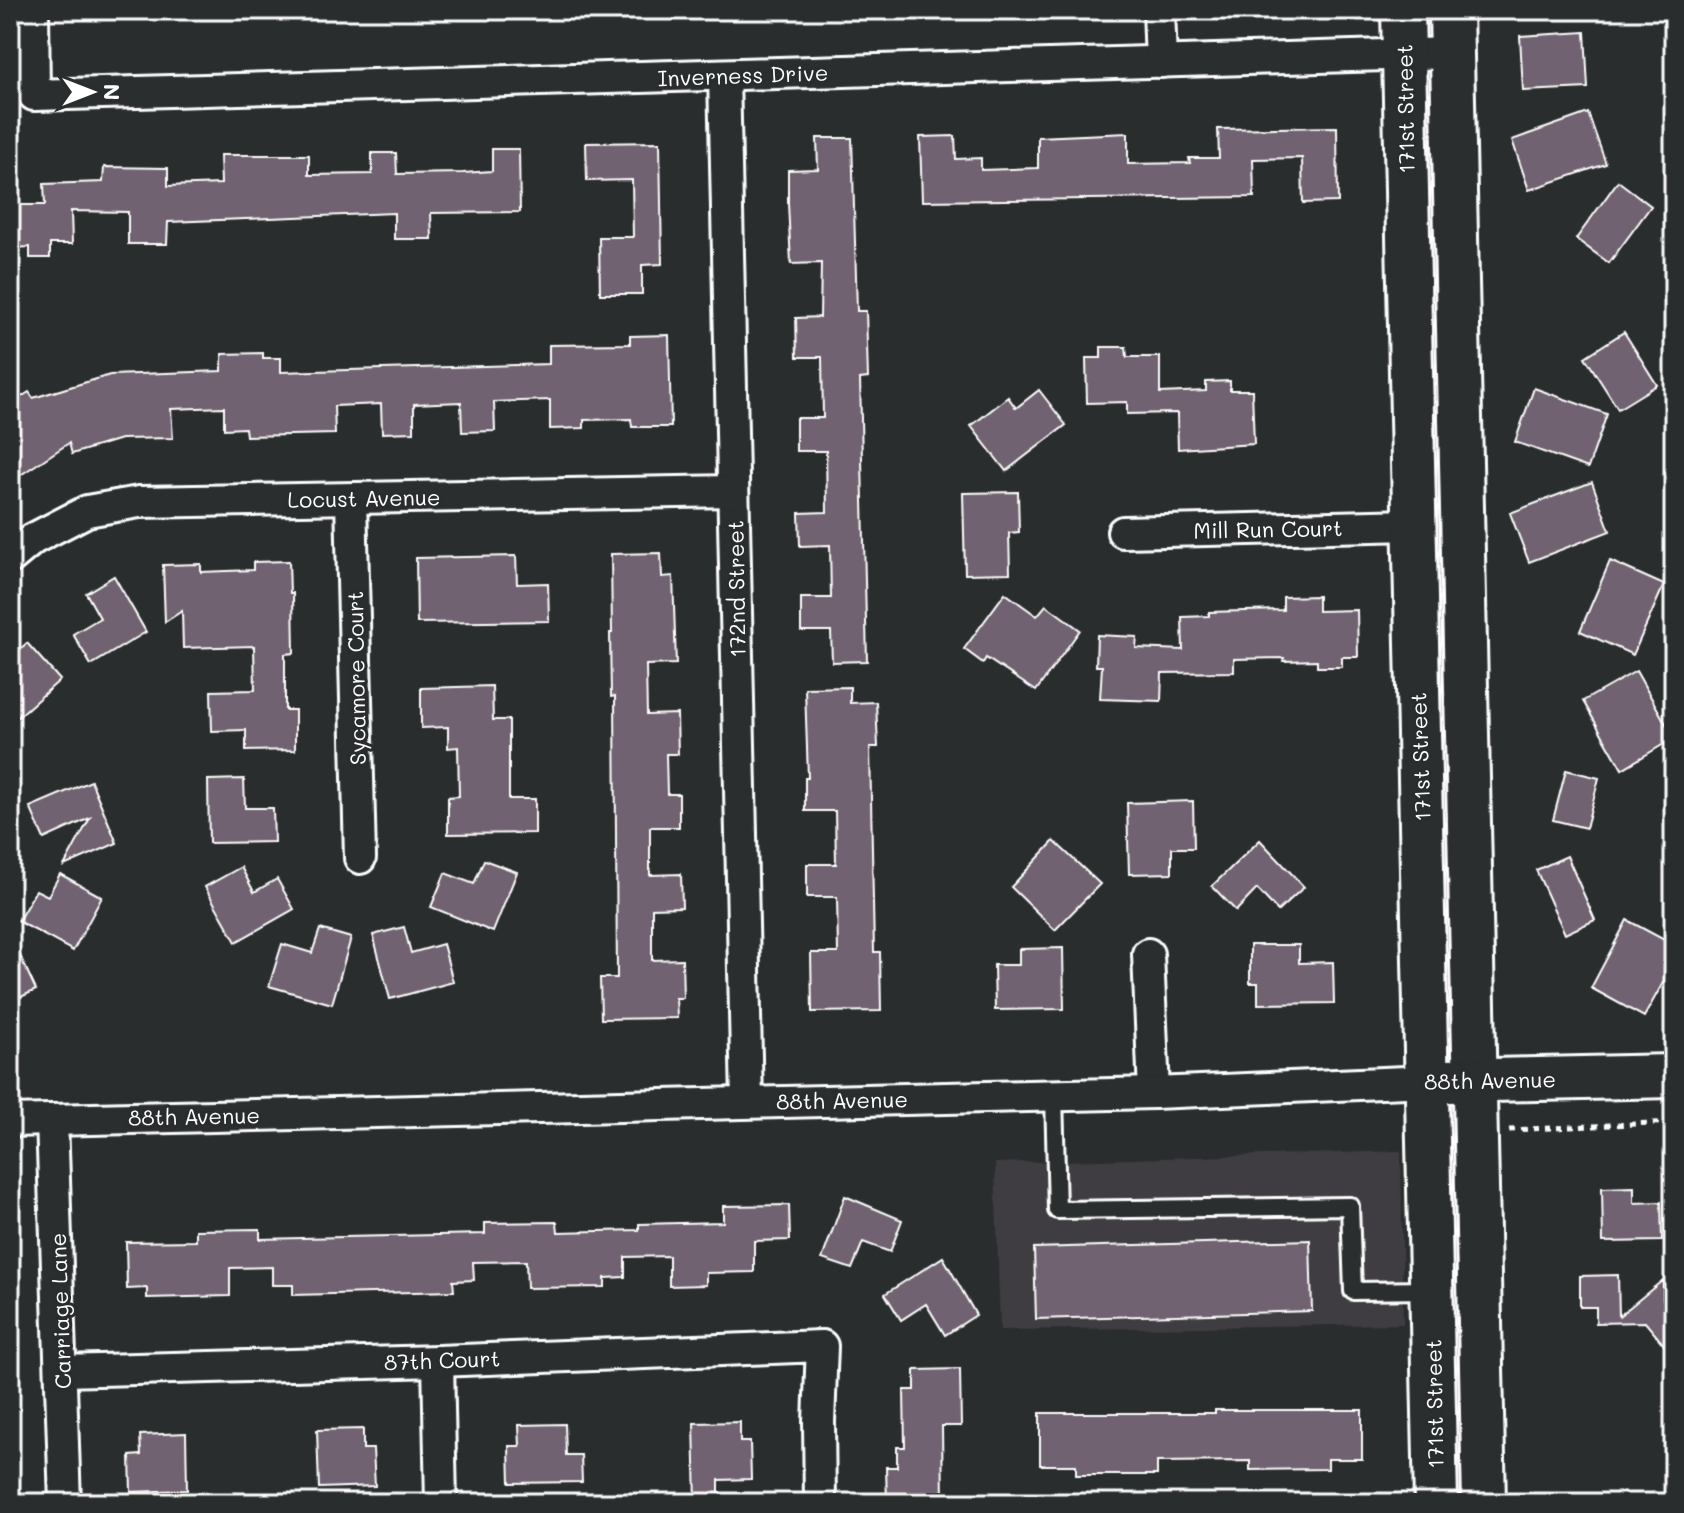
<svg xmlns="http://www.w3.org/2000/svg" width="1684" height="1513" viewBox="0 0 1684 1513" font-family="Mali,sans-serif">
	<rect width="100%" height="100%" fill="#2a2d2e"/>
	<filter id="ink" filterUnits="userSpaceOnUse"><feTurbulence type="fractalNoise" baseFrequency=".0125" numOctaves="2"/><feDisplacementMap in="SourceGraphic" scale="16" xChannelSelector="R" yChannelSelector="G"/><feConvolveMatrix kernelMatrix="1 2 1 2 8 2 1 2 1" color-interpolation-filters="sRGB"/></filter>
	<g filter="url(#ink)">
		<path fill="#3f3d42" d="M1401,1151L1403,1324L1000,1330L995,1163Z"/>
		<g fill="#706270" stroke="#fff" stroke-width="2">
			<path d="M1585,32L1588,88L1523,91L1520,36Z"/>
			<path d="M1588,113L1606,164L1529,190L1512,140Z"/>
			<path d="M1337,127L1338,202L1303,203L1302,158L1253,159L1254,197L922,201L920,137L955,136L956,159L981,158V170L1038,168V137L1128,133V164L1190,163L1189,158H1219L1218,129Z"/>
			<path d="M817,138H852L857,311H866L868,378L860,379L867,661L832,662L831,631H801V598H831L830,545L800,546L799,513L827,512L826,451H796V418H823L822,357H797L796,318L820,317L821,263L791,264L788,203V170L818,169Z"/>
			<path d="M660,142L662,264L642,265V294H600L599,237H633L632,180L587,181L586,143Z"/>
			<path d="M492,149H519L520,212L431,213L432,239H394V213L168,222L167,244H128V212L71,211L72,244H50V258H30V247L14,248L13,205H45L44,184L103,182L104,167L168,168V186L221,184L220,155H309V175L372,174V153H396L397,174L463,173L492,171Z"/>
			<path d="M1618,181L1651,206L1609,263L1576,239Z"/>
			<path d="M1624,332L1657,385L1618,409L1585,357Z"/>
			<path d="M669,335L671,427H632L631,419L584,420V428L550,429V400L494,402L495,431L462,432L461,402L414,404V432L382,433L381,404L334,406L335,434L246,436L245,428L224,429V407L171,409L173,438L121,439L72,454L69,443L10,482V404L29,392L33,398L110,375L222,371V354L263,353V358H281V372L549,364V345L630,344V336Z"/>
			<path d="M1101,347H1126L1127,357H1160V393L1206,391V382L1230,381V390H1252L1254,444L1178,449L1177,413L1127,414V402L1087,403L1086,358H1101Z"/>
			<path d="M1534,388L1607,414L1588,468L1515,442Z"/>
			<path d="M1039,390L1066,425L1006,471L971,426L1008,397L1016,408Z"/>
			<path d="M1592,482L1610,531L1529,562L1510,513Z"/>
			<path d="M1018,492L1019,532L1009,533L1010,573L965,574L963,493Z"/>
			<path d="M661,553L662,577L673,576L676,664L646,665L647,715L677,714L678,754H666L667,794H679V827H650V875L681,874L682,907L652,908V960L682,959L683,998H676L677,1018L601,1019L600,978H617L615,696L611,697L610,633H612L611,554Z"/>
			<path d="M516,556L517,584L548,583L549,621L417,623L416,558Z"/>
			<path d="M289,561L290,593H293L294,653L285,654V710H295V750L246,751V730L212,731L211,691L255,690L254,646L183,648L182,611L165,622L163,565L201,564V572L253,570V562Z"/>
			<path d="M1610,561L1664,585L1633,655L1580,631Z"/>
			<path d="M114,576L146,632L91,665L73,634L100,618L86,593Z"/>
			<path d="M1005,593L1037,616L1046,605L1080,630L1036,691L986,658L983,663L964,649Z"/>
			<path d="M1318,596V611L1357,610L1358,657H1342V667H1317V660L1284,661V658L1234,659V672L1162,673L1161,701L1100,699L1102,666H1096L1097,635L1137,637L1136,648L1183,650L1182,617L1209,616V612L1283,610V597Z"/>
			<path d="M27,643L60,680L10,724V658Z"/>
			<path d="M1636,671L1674,738L1622,769L1583,701Z"/>
			<path d="M492,686L493,720H509V799H535V833L448,834V797L459,796L458,747L448,748V727L421,728V688Z"/>
			<path d="M850,687V703L876,702L878,747H870L874,952H880L881,1011L812,1012L811,953H838L837,897H807V864H836L835,811H805V778H808L805,688Z"/>
			<path d="M1566,770L1599,778L1586,828L1553,820Z"/>
			<path d="M244,779L245,808H273L274,842L209,843L208,780Z"/>
			<path d="M91,781L117,843L64,866L90,818L44,839L30,807Z"/>
			<path d="M1193,801L1194,848H1172V873L1129,874L1127,803Z"/>
			<path d="M1260,840L1304,887L1278,911L1257,889L1236,911L1212,886Z"/>
			<path d="M1054,841L1100,884L1055,930L1011,887Z"/>
			<path d="M1567,856L1595,920L1565,934L1536,870Z"/>
			<path d="M484,860L517,872L493,932L431,907L445,873L474,884Z"/>
			<path d="M241,867L254,892L277,879L294,909L236,942L205,887Z"/>
			<path d="M60,874L102,897L73,951L18,921L36,890L48,896Z"/>
			<path d="M1627,920L1674,945V963L1644,1017L1591,988Z"/>
			<path d="M404,927L411,953L443,944L453,982L390,999L373,935Z"/>
			<path d="M320,929L351,938L332,1004L269,986L282,944L312,953Z"/>
			<path d="M10,934L36,990L10,1002Z"/>
			<path d="M1250,945H1299V963L1333,962L1334,1003L1258,1004V983H1250Z"/>
			<path d="M1063,948L1064,1009L995,1010L994,965H1019V949Z"/>
			<path d="M1634,1187V1203L1661,1202L1662,1241L1603,1242L1602,1188Z"/>
			<path d="M845,1196L902,1220L890,1252L863,1242L852,1269L822,1259Z"/>
			<path d="M789,1205L790,1240L754,1241V1272L706,1273V1285L669,1286V1256L625,1257V1277L605,1278V1287L527,1288L526,1261L473,1262L474,1280L453,1281L454,1291L293,1295V1285H272V1267L230,1268V1296L147,1298V1288L127,1289L126,1242L196,1241V1230L260,1229V1239L344,1237L485,1234V1223L557,1222L558,1232L639,1230V1224L723,1222V1206Z"/>
			<path d="M1310,1240L1312,1311L1036,1319L1034,1248Z"/>
			<path d="M943,1257L976,1315L945,1335L926,1304L901,1320L885,1294Z"/>
			<path d="M1618,1275L1619,1316L1663,1280V1298L1674,1288V1357L1645,1322L1596,1323V1307H1580V1276Z"/>
			<path d="M960,1369L961,1426H942L943,1503H887L886,1467H897V1447H905L904,1390H915V1370Z"/>
			<path d="M1215,1410H1362V1459H1328V1469L1250,1470V1461L1157,1462V1475H1076V1465H1040V1413H1215Z"/>
			<path d="M740,1422V1442H750L751,1479L719,1480V1503H696L694,1423Z"/>
			<path d="M565,1424L566,1455H581L582,1482L510,1483L509,1446H520L519,1425Z"/>
			<path d="M363,1429V1449H373L375,1486L319,1488L317,1430Z"/>
			<path d="M186,1433L187,1490L131,1492L130,1456L141,1455L140,1435Z"/>
		</g>
		<g fill="none" stroke-linecap="round" stroke-linejoin="round">
			<defs>
				<path id="lane" d="M1054,1095L1057,1210L1350,1206L1353,1291L1430,1290"/>
				<g id="street">
					<path d="M33,10L34,95L1452,53"/>
					<path d="M1159,10L1161,62"/>
					<path d="M724,75L747,1102"/>
					<path d="M351,499L360,858"/>
					<path d="M1123,532L1413,525"/>
					<path d="M10,558L33,539L87,511L139,502L733,491"/>
					<path d="M1148,954L1154,1093"/>
					<path d="M52,1120L65,1503"/>
					<path d="M10,1121L1154,1093L1429,1081"/>
					<path d="M438,1361L441,1503"/>
					<path d="M62,1371L438,1361L822,1346L819,1422L820,1503"/>
				</g>
				<g id="secondary">
					<path d="M1403,10L1436,1503"/>
					<path d="M1451,10L1484,1503"/>
					<path d="M1447,1081L1674,1076"/>
				</g>
			</defs>
			<use href="#lane" stroke="#fff" stroke-width="22"/>
			<use href="#street" stroke="#fff" stroke-width="36"/>
			<use href="#secondary" stroke="#fff" stroke-width="48"/>
			<path stroke="#fff" stroke-width="5" stroke-dasharray="6 6" stroke-linecap="butt" d="M1509,1130L1674,1122"/>
			<use href="#lane" stroke="#2a2d2e" stroke-width="16"/>
			<use href="#street" stroke="#2a2d2e" stroke-width="30"/>
			<use href="#secondary" stroke="#2a2d2e" stroke-width="42"/>
		</g>
	</g>
	<g text-anchor="middle" dominant-baseline="central" stroke-width="6" stroke-linejoin="round" paint-order="stroke">
		<g font-size="22" fill="#fff" stroke="#2a2d2e">
			<text transform="translate(743 75) rotate(-2)">Inverness Drive</text>
			<text transform="translate(1405 109) rotate(-91)">171st Street</text>
			<text transform="translate(364 498) rotate(-1)">Locust Avenue</text>
			<text transform="translate(1268 529) rotate(-1)">Mill Run Court</text>
			<text transform="translate(736 589) rotate(-91)">172nd Street</text>
			<text transform="translate(356 678) rotate(-91)">Sycamore Court</text>
			<text transform="translate(1420 757) rotate(-92)">171st Street</text>
			<text transform="translate(1490 1080) rotate(-1)">88th Avenue</text>
			<text transform="translate(842 1100) rotate(-1)">88th Avenue</text>
			<text transform="translate(194 1116) rotate(-1)">88th Avenue</text>
			<text transform="translate(60 1311) rotate(-92)">Carriage Lane</text>
			<text transform="translate(442 1360) rotate(-2)">87th Court</text>
			<text transform="translate(1434 1404) rotate(-91)">171st Street</text>
		</g>
	</g>
	<rect width="1684" height="1513" fill="none" stroke="#2a2d2e" stroke-width="40"/>
	<rect x="20" y="20" width="1644" height="1473" fill="none" stroke="#fff" stroke-width="3" filter="url(#ink)"/>
	<g transform="translate(92 92) rotate(90)" stroke="#2a2d2e" stroke-width="6" paint-order="stroke">
	<path d="M0-6L14 30L0 20L-14 30Z" fill="#ffffff"/>
	<text y="-12" font-size="22" font-weight="bold" text-anchor="middle" fill="#ffffff">N</text>
	</g>
</svg>
